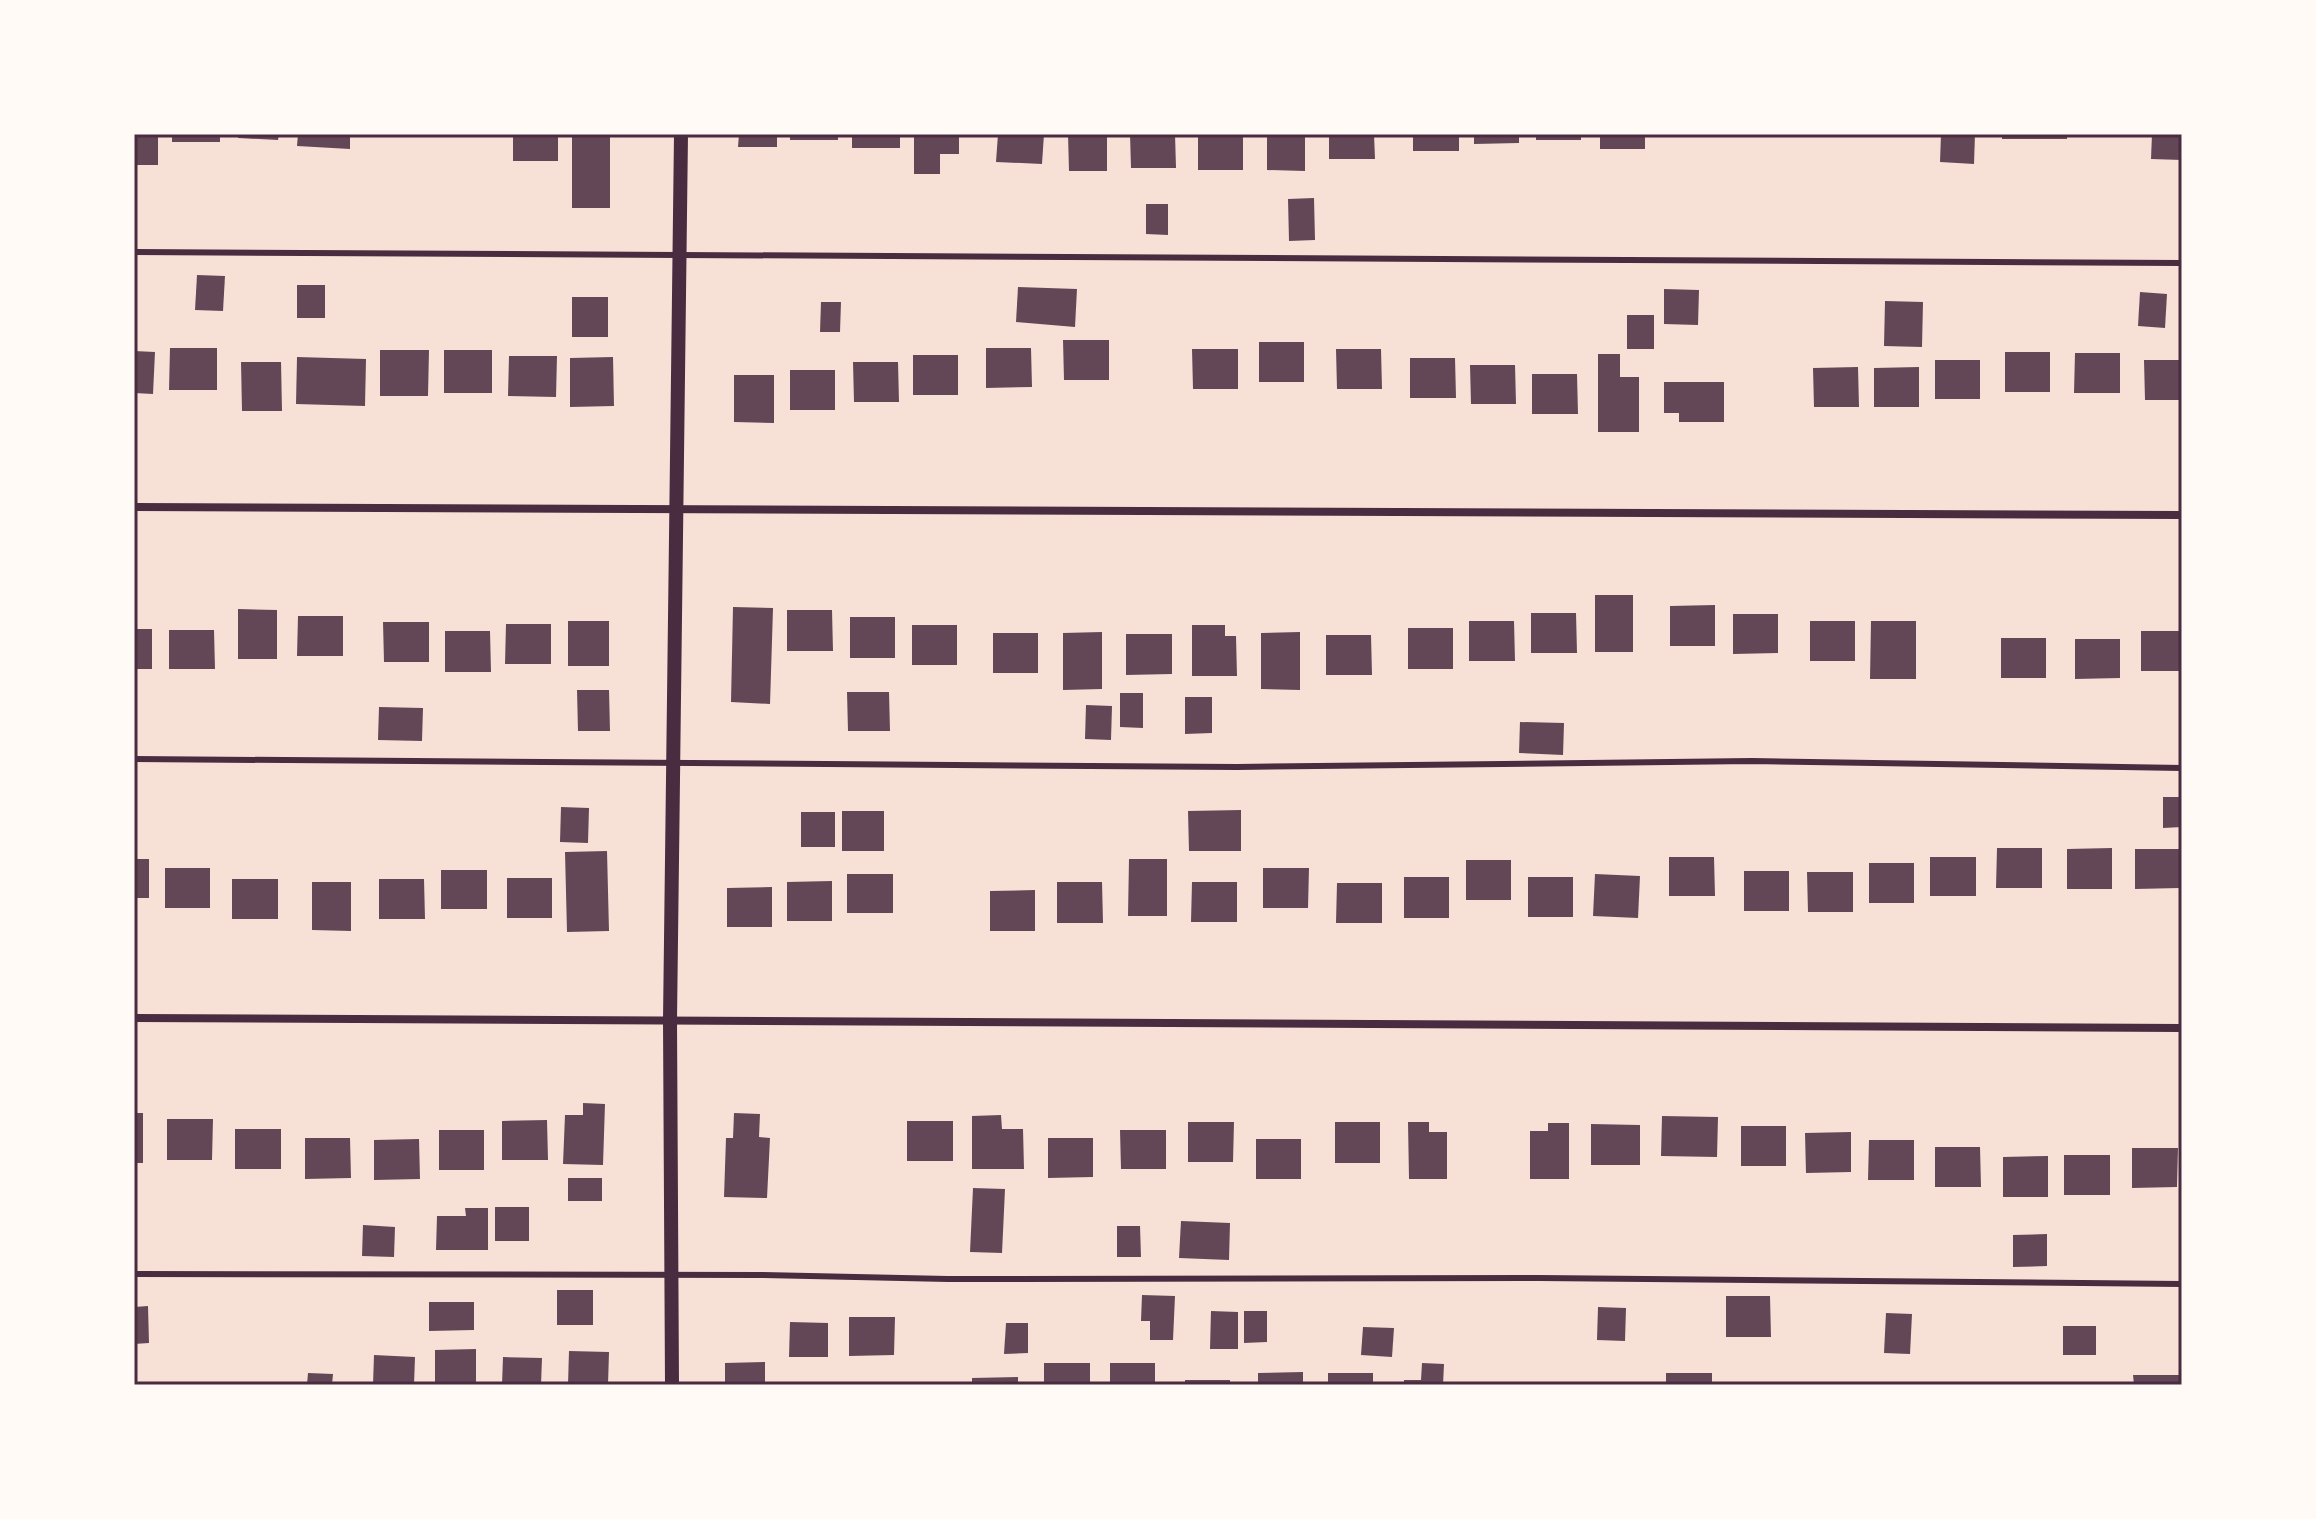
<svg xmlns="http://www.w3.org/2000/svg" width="2316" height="1519" viewBox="0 0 2316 1519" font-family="Ubuntu,sans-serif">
	<rect width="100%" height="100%" fill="#f7e1d7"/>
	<g fill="#644757">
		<rect x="134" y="134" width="24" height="31"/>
		<rect x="172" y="134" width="48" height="8"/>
		<path d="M238,134H279L278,140L238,138Z"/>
		<path d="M298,134H350V149L297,146Z"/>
		<rect x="513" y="134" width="45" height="27"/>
		<rect x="572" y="134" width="38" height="74"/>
		<path d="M739,134H777V147H738Z"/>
		<rect x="790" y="134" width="48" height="6"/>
		<rect x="852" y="134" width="48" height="14"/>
		<path d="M914,134H959V154H940V174H914Z"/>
		<path d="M998,134H1044L1042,164L996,162Z"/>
		<path d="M1068,134H1107V171H1069Z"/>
		<path d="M1130,134H1175L1176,168H1131Z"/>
		<rect x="1198" y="134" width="45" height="36"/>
		<path d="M1267,134H1305V171L1267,170Z"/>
		<path d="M1329,134H1374L1375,159H1329Z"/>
		<rect x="1413" y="134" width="46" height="17"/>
		<path d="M1474,134H1519V143L1474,144Z"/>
		<rect x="1536" y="134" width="45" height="6"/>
		<rect x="1600" y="134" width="45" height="15"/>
		<path d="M1941,134H1975L1974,164L1940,162Z"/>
		<rect x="2002" y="134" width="65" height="5"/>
		<path d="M2152,134H2182V160L2151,159Z"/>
		<path d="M1314,198L1315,240L1289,241L1288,199Z"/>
		<path d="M1146,204H1168V235L1146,234Z"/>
		<path d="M197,275L225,276L223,311L195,310Z"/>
		<rect x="297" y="285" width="28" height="33"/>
		<path d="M1018,287L1077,289L1075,327L1016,322Z"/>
		<path d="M1664,289L1699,290L1698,325L1664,324Z"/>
		<path d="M2140,292L2167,294L2165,328L2138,326Z"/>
		<rect x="572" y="297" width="36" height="40"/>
		<path d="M1885,301L1923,302L1922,347L1884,346Z"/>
		<path d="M821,302H841L840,332H820Z"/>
		<rect x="1627" y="315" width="27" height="34"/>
		<path d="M1063,340H1109V380H1064Z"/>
		<rect x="1259" y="342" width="45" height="40"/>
		<path d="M170,348H217V390H169Z"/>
		<path d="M986,348H1031L1032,387L986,388Z"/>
		<path d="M1192,349H1238V389H1193Z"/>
		<path d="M1336,349H1381L1382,389H1337Z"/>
		<path d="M380,350H429L428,396H380Z"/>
		<rect x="444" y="350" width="48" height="43"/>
		<path d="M134,351L155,352L153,394L134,393Z"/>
		<rect x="2005" y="352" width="45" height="40"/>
		<path d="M2075,353H2120V393H2074Z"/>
		<path d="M1598,354H1620V377H1639V432H1598Z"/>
		<rect x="913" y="355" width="45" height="40"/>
		<path d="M509,356H557L556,397L508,396Z"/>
		<path d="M297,357L366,359L365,406L296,404Z"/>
		<path d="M613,357L614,406L570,407V358Z"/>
		<path d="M1410,358H1455L1456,398H1410Z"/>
		<rect x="1935" y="360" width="45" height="39"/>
		<path d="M2144,360H2182V400H2145Z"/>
		<path d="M241,362H281L282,411H242Z"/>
		<path d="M853,362H898L899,402H854Z"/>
		<path d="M1470,365H1515L1516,404H1471Z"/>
		<path d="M1858,367L1859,407H1814L1813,368Z"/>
		<path d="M1919,367V407H1874V368Z"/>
		<rect x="790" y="370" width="45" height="40"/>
		<path d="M1532,374H1577L1578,414H1532Z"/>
		<path d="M734,375H774V423L734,422Z"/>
		<path d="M1664,382H1724V422H1679V413H1664Z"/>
		<rect x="1595" y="595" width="38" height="57"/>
		<path d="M1715,605V646H1670V606Z"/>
		<path d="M733,607L773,608L770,704L731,702Z"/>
		<path d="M238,609L277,610V659H238Z"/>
		<path d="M787,610H832L833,651H787Z"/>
		<path d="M1531,613H1576L1577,653H1531Z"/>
		<path d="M1733,614H1778V653L1733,654Z"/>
		<path d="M298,616H343V656H297Z"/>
		<rect x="850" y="617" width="45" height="41"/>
		<rect x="568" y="621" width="41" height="45"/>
		<path d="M1469,621H1514L1515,661H1469Z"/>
		<rect x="1810" y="621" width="45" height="40"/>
		<path d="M1871,621H1916V679H1870Z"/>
		<path d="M383,622H429V662H384Z"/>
		<path d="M506,624H551V664H505Z"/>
		<rect x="912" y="625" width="45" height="40"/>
		<path d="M1192,625H1225V636H1236L1237,676H1192Z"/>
		<rect x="1408" y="628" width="45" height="41"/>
		<rect x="134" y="629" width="18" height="40"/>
		<path d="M169,630H214L215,669H169Z"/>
		<path d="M445,631H490L491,672H445Z"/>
		<rect x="2141" y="631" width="41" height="40"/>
		<path d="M1102,632V689L1063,690V633Z"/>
		<path d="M1300,632V690L1261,689V633Z"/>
		<rect x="993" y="633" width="45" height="40"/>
		<path d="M1126,634H1172V674L1126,675Z"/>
		<path d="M1326,635H1371L1372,675H1326Z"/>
		<rect x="2001" y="638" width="45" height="40"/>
		<path d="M2075,639H2120V678L2075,679Z"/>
		<path d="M577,690H609L610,731H578Z"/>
		<path d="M847,692H889L890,731H848Z"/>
		<path d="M1120,693H1143V728L1120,727Z"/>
		<path d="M1185,697H1212V733L1185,734Z"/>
		<path d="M1086,705L1112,706L1111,740L1085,739Z"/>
		<path d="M379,707L423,708L422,741L378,740Z"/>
		<path d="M1520,722L1564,723L1563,755L1519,753Z"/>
		<path d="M2163,797H2182V827L2163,828Z"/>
		<path d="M561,807L589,808L588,843L560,842Z"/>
		<path d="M1241,810V851H1189L1188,811Z"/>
		<rect x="842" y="811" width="42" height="40"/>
		<rect x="801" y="812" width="34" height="35"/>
		<path d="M1997,848H2042V888H1996Z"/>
		<path d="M2112,848V889H2067V849Z"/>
		<path d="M2135,849H2180V888L2135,889Z"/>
		<path d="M607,851L609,931L567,932L565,852Z"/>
		<path d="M1669,857H1714L1715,896H1669Z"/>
		<rect x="1930" y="857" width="46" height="39"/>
		<rect x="134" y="859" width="15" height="39"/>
		<path d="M1129,859H1167V916H1128Z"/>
		<rect x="1466" y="860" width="45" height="40"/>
		<rect x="1869" y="863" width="45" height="40"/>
		<rect x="165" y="868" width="45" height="40"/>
		<path d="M1263,868H1309L1308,908H1263Z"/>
		<rect x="441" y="870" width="46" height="39"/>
		<rect x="1744" y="871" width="45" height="40"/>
		<path d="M1807,872H1853V912H1808Z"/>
		<rect x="847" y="874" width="46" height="39"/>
		<path d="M1595,874L1640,876L1638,918L1593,916Z"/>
		<rect x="1404" y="877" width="45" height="41"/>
		<rect x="1528" y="877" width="45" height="40"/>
		<rect x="507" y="878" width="45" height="40"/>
		<rect x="232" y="879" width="46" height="40"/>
		<path d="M379,879H424L425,919H379Z"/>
		<path d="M832,881V921H787V882Z"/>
		<path d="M312,882H351V931L312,930Z"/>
		<path d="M1057,882H1102L1103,923H1057Z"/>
		<path d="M1192,882H1237V922H1191Z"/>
		<path d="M1337,883H1382V923H1336Z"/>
		<path d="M772,887V927H727V888Z"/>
		<path d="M1035,890V931H990V891Z"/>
		<path d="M583,1103L605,1104L603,1165L563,1164L565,1115H583Z"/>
		<rect x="134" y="1113" width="9" height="50"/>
		<path d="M734,1113L760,1114L759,1137L770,1138L767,1198L724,1197L726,1138H733Z"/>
		<path d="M1001,1115L1002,1129H1023L1024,1169H972V1116Z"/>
		<path d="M1662,1116L1718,1117L1717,1157L1661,1156Z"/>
		<path d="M167,1119H213L212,1160H167Z"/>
		<path d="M547,1120L548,1160H502V1121Z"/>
		<rect x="907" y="1121" width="46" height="40"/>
		<path d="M1188,1122H1234L1233,1162H1188Z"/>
		<rect x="1335" y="1122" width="45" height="41"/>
		<path d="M1408,1122H1429V1132H1447V1179H1409Z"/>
		<path d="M1548,1123H1569V1179H1530V1131H1548Z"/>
		<path d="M1591,1124L1640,1125V1165H1591Z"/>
		<rect x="1741" y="1126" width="45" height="40"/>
		<rect x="235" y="1129" width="46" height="40"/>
		<rect x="439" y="1130" width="45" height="40"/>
		<path d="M1120,1130H1166V1169H1121Z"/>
		<path d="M1851,1132V1172L1806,1173L1805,1133Z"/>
		<path d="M305,1138H350L351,1178L305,1179Z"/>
		<path d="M1048,1138H1093V1177L1048,1178Z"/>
		<path d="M419,1139L420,1179L374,1180V1140Z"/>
		<rect x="1256" y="1139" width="45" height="40"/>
		<path d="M1869,1140H1914V1180H1868Z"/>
		<path d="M1935,1147H1980L1981,1187H1935Z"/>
		<path d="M2132,1148H2178L2177,1187L2132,1188Z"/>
		<rect x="2064" y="1155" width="46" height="40"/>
		<path d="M2048,1156V1197H2003V1157Z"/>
		<rect x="568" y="1178" width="34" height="23"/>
		<path d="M973,1188L1005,1189L1002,1253L970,1252Z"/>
		<rect x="495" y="1207" width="34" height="34"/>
		<path d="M465,1208H488V1250H436L437,1216H466Z"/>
		<path d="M1181,1221L1230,1223L1229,1260L1179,1258Z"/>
		<path d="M363,1225L395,1227L394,1257L362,1256Z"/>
		<path d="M1117,1226H1140L1141,1257H1117Z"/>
		<path d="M2047,1234V1266L2013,1267V1235Z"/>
		<rect x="557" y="1290" width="36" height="35"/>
		<path d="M1142,1295L1175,1296L1173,1340H1150V1321H1141Z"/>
		<path d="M1726,1296H1770L1771,1337H1726Z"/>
		<path d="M429,1302H474V1330L429,1331Z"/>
		<path d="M148,1306L149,1343L134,1344V1307Z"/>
		<path d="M1598,1307L1626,1308L1625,1341L1597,1340Z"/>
		<path d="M1211,1311L1238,1312V1349H1210Z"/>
		<path d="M1244,1311H1267V1342L1244,1343Z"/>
		<path d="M1886,1313L1912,1314L1910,1354L1884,1353Z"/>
		<path d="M849,1317H895L894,1355L849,1356Z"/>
		<path d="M790,1322L828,1323V1357H789Z"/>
		<path d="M1006,1323H1028V1353L1004,1354Z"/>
		<rect x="2063" y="1326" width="33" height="29"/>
		<path d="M1363,1327L1394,1328L1392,1357L1361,1355Z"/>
		<path d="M476,1349V1385H435V1350Z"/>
		<path d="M569,1351L609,1352L608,1385H568Z"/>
		<path d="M374,1355L415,1357L414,1385H373Z"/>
		<path d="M503,1357L542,1358L541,1385H502Z"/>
		<path d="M765,1362V1385H725V1363Z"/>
		<rect x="1044" y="1363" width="46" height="22"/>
		<rect x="1110" y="1363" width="45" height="22"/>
		<path d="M1422,1363L1444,1364L1443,1385H1404V1380H1421Z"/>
		<path d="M1303,1372V1385H1258V1373Z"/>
		<path d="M308,1373L333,1374L332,1385H307Z"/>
		<rect x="1328" y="1373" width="45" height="12"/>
		<rect x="1666" y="1373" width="46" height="12"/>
		<path d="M2133,1375H2179V1385H2134Z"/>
		<path d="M1018,1377V1385H972V1378Z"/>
		<rect x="1185" y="1380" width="45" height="5"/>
	</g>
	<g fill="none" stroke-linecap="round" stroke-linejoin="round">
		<g stroke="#4a2c40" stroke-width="6">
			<path d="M134,252L2182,263"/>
			<path d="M134,759L1237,767L1752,761L2182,768"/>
			<path d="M134,1274L763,1275L948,1279L1539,1278L2182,1284"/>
		</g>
		<g stroke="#4a2c40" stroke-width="8">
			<path d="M134,507L2182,515"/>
			<path d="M134,1018L2182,1028"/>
		</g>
		<path stroke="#4a2c40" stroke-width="14" d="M672,1385L670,1021L681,134"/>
	</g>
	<rect width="2316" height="1519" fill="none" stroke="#fffaf5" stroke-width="272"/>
	<rect x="136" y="136" width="2044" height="1247" fill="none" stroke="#4a2c40" stroke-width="3"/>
</svg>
